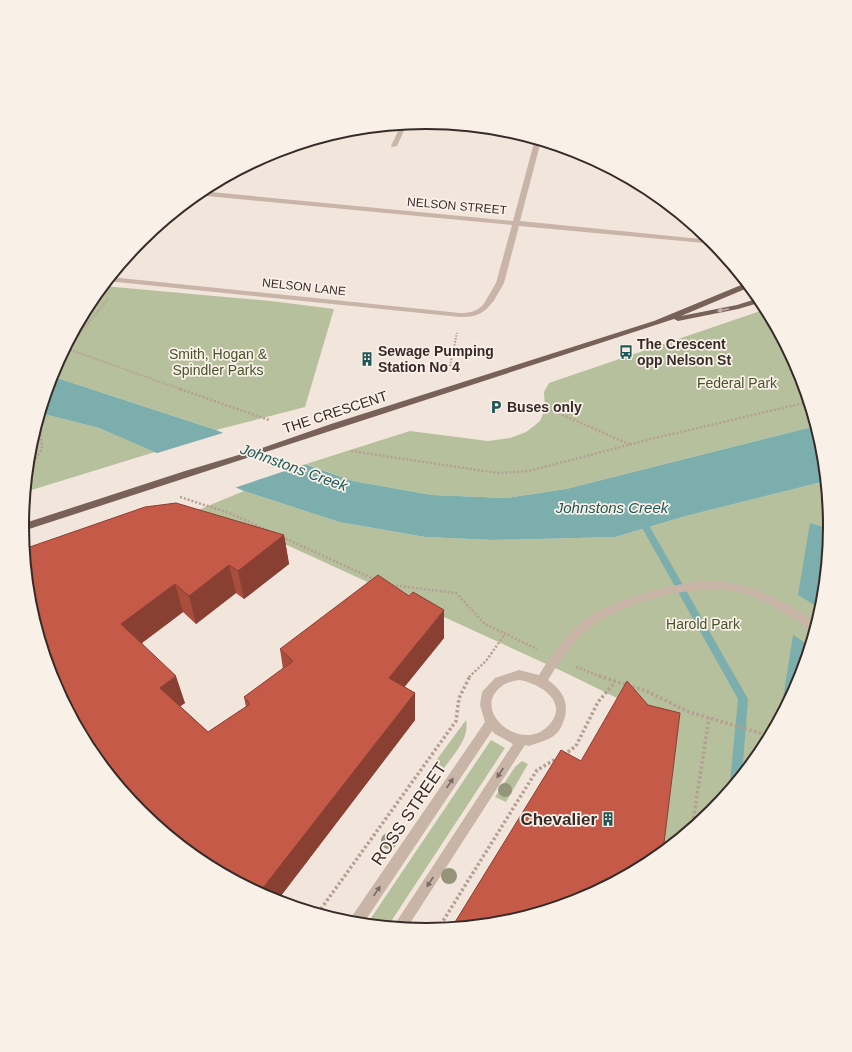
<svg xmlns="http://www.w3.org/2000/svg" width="852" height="1052" viewBox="0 0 852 1052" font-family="Arial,sans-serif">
	<rect width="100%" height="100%" fill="#f2e5dc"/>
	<g fill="#b7c09c">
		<path d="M103,286L271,301L334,309L305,407L216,430L51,376L90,301Z"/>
		<path d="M766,309L799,372L816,426L566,489L506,498L432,495L353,481L306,464L410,431L488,441L510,438L526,432L534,426L540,421L545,409L544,392L549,383Z"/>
		<path d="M40,413L99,428L155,452L25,492L30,447Z"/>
		<path d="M826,481L830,526L822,605L799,681L762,751L712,812L662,852L677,735L619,699L566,673L254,530L162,525L244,491L339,522L425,537L493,540L615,537L686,516Z"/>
		<path d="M466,720C470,738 454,754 444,768L435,762Z"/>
		<path d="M491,740L505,748L388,926L367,924Z"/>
		<path d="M522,761L528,764L506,802L495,797L515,767Z"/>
	</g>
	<g fill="#7baeac">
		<path d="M51,376L216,430L265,450L353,481L432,495L506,498L566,489L816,426L822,447L826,481L686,516L615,537L493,540L425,537L339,522L244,491L99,428L40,413Z"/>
		<path d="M810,523L830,529L821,609L798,595Z"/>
		<path d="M793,635L810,646L799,681L780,717Z"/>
	</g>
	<path fill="#f2e5dc" d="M226,432L266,448L309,463L234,488L154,454Z"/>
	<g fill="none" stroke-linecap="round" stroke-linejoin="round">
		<path fill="#7baeac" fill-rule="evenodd" d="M640,514L643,515L748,699L742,775L733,786L730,782L738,699L636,517Z"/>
		<g stroke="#b59e92" stroke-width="2" stroke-dasharray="1.5 1.5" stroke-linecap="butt">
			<path d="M65,348L183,390"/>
			<path d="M63,353L109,298"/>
			<path d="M450,366L457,333"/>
		</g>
		<g stroke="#b59e92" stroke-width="2.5" stroke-dasharray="2 2" stroke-linecap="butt">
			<path d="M180,389L269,420"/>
			<path d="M540,405L631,445"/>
			<path d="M351,451L498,473L529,471L655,438L808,402"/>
			<path d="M27,472L42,449L40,427L36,426"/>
			<path d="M180,497L229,513L269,531"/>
			<path d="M282,537L376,580"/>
			<path d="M392,585L456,593L485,624L537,649"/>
			<path d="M576,667L602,677"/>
			<path d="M469,677L486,661L505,634"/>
		</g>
		<g stroke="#b59e92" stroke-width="3.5" stroke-dasharray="2.5 2.5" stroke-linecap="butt">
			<path d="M599,676L646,691L689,712L770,736"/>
			<path d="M564,755L576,746L598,702L615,682"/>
			<path d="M692,828L709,718"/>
			<path d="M318,913L456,721L459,698L470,676"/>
			<path d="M438,929L537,770L556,759"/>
		</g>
		<g fill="#c9b4a8" fill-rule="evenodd">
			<path d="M407,124L397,146L392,147L391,146L401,125Z"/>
			<path d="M110,277L460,313C469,313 476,312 483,305C486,301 486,299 490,298L494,300C485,313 476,318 460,317L107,281Z"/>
		</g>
		<g fill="#c9b4a8" fill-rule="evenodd">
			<path d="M535,139L541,141L520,221L711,240L715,244L519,226L504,283L493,302H490L486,300L496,283L512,225L196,195L200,191L513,221Z"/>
			<path d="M701,581C745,579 781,599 817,623L814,631C807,629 800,623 794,619C778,609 762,599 745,594C702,580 622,601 587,630C571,643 559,662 548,680C564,691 571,706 562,725C560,730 557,734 552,737C546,741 536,743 529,746L525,745L407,928L393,927L513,744L495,734L492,731L363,924L348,922L485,722L480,705L482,692L495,678L519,670L539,675C550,657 562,639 578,625C606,600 664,586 701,581ZM519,680C540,683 571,703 548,726C521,754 469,710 502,686C506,682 514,681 519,680Z"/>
		</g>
		<path fill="#786159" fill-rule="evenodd" d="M746,283L750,287L681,316L737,305L759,298L762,302L738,309L678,321L674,319L23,531L22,524L185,471L262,448L331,424L654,321Z"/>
	</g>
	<g fill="#95957b">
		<circle cx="505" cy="790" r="7"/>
		<circle cx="389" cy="841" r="8"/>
		<circle cx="449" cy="876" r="8"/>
	</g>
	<path fill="#a94d3d" d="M284,535L289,564L244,599L236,593L196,624L183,612L142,643L185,703L180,706L208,732L246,707L244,697L283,669L280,649L444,638L404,687L415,693V720L277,901L271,899L30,605Z"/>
	<g fill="#893f32">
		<path d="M284,535L289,564L244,599L238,571Z"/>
		<path d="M229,565L236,593L196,624L189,596Z"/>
		<path d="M175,584L183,612L131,651L121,624Z"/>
		<path d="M444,610V638L390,705L389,678Z"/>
		<path d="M176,676L185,703L169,714L160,688Z"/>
		<path d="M415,693V720L277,901L271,899L259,893Z"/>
	</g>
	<g fill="#c45a47" stroke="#893f32">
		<path d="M176,503L284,535L238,571L229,565L189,596L175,584L121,624L176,676L160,688L208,732L250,704L244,697L293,661L280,649L378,575L409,596L413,592L444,610L389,678L415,693L259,893L201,862L140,812L90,750L53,680L30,605L24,549L145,507Z"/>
		<path d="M627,681L648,705L680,713L663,851L650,862L580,899L505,922L452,927L561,750L581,761Z"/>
	</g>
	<defs><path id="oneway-solid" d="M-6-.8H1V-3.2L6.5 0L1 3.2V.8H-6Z"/></defs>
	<use fill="#bfb0a8" href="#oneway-solid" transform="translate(723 310) rotate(168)"/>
	<g fill="#786962">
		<use href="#oneway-solid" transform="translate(500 773) rotate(123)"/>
		<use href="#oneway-solid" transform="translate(450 783) rotate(-56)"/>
		<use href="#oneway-solid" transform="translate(430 882) rotate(123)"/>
		<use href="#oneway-solid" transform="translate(377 891) rotate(-56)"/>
	</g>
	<defs>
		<symbol id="bus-bare" viewBox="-9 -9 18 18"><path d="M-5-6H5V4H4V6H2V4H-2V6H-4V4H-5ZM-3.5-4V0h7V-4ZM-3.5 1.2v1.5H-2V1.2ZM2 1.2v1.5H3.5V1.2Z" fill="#1e5756" stroke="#f9f0e8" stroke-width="2.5" paint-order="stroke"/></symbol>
		<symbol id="building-bare" viewBox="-9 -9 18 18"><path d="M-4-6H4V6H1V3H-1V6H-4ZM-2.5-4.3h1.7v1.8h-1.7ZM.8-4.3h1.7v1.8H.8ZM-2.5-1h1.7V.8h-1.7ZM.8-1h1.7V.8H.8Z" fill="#1e5756" stroke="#f9f0e8" stroke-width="2.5" paint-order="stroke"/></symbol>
		<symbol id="parking-bare" viewBox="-9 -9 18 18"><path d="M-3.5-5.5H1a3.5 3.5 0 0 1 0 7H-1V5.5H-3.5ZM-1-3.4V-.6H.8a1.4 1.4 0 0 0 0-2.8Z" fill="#1e5756" stroke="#f9f0e8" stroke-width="2.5" paint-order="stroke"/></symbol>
	</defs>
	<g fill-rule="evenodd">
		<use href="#bus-bare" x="616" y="342" width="20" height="20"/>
		<use href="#building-bare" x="357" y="349" width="20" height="20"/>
		<use href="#parking-bare" x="486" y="397" width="20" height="20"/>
		<use href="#building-bare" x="598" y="809" width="20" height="20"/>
	</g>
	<g text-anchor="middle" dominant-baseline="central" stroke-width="3.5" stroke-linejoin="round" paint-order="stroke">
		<g font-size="12" fill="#362b28" stroke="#f9f0e8">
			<text transform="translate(457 206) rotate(5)">NELSON STREET</text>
			<text transform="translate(304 287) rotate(6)">NELSON LANE</text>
		</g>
		<g font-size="14" font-weight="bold" fill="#362b28" stroke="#f9f0e8" text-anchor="start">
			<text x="637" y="344">The Crescent<tspan x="637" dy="16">opp Nelson St</tspan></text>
			<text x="378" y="351">Sewage Pumping<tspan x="378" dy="16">Station No 4</tspan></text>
			<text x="507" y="407">Buses only</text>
		</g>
		<g font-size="14" fill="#49542c" stroke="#f9f0e8">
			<text x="218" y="354">Smith, Hogan &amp;<tspan x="218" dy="16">Spindler Parks</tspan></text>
			<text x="737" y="383">Federal Park</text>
			<text x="703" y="624">Harold Park</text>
		</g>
		<g font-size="14" fill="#362b28" stroke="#f9f0e8">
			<text transform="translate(335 412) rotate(-18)">THE CRESCENT</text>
		</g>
		<g font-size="15" font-style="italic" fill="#1e5756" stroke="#f9f0e8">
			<text transform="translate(294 467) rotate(20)">Johnstons Creek</text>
			<text x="612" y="507">Johnstons Creek</text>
		</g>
		<g font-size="17" fill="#362b28" stroke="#f9f0e8">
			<text transform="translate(409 814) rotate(-56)">ROSS STREET</text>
		</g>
		<g font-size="17" font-weight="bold" fill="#362b28" stroke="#f9f0e8" text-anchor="end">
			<text x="597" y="819">Chevalier</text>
		</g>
	</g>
	<path d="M0 0H852V1052H0ZM29 526a397 397 0 1 1 794 0a397 397 0 1 1-794 0Z" fill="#f9f0e8" fill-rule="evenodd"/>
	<path fill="none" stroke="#362b28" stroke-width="2" d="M29 526a397 397 0 1 1 794 0a397 397 0 1 1-794 0Z"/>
</svg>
